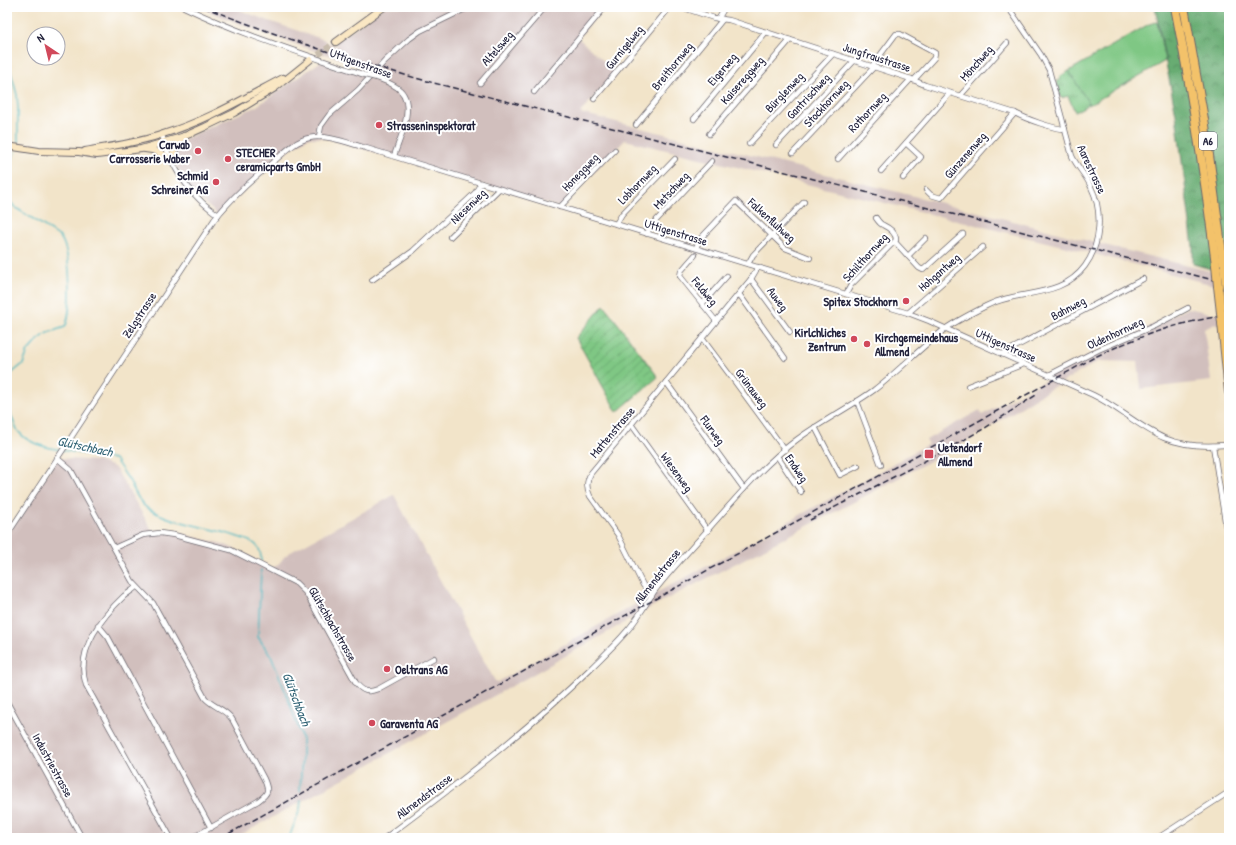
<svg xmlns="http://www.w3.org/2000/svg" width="1236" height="845" viewBox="0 0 1236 845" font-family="'Patrick Hand',sans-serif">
	<defs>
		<pattern id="forest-crowns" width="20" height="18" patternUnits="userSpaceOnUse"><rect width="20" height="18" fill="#67ac72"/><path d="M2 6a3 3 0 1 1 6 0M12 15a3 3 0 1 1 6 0" fill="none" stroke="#548c5f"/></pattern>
		<pattern id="park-tufts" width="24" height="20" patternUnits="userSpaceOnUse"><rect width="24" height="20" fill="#7fc784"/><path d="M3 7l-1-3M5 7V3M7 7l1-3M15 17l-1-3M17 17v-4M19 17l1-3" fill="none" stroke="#68a16d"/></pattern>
		<pattern id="garden-furrows" width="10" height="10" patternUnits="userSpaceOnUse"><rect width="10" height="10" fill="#7fc784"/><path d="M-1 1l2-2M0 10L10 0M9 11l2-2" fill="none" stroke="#68a16d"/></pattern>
	</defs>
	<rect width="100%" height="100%" fill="#fff"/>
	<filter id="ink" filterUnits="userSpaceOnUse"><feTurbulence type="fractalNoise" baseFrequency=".025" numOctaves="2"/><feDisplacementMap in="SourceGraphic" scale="8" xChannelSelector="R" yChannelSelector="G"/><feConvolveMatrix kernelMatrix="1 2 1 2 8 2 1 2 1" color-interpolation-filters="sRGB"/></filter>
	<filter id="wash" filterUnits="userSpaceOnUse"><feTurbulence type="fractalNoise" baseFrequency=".012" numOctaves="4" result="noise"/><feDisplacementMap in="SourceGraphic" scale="16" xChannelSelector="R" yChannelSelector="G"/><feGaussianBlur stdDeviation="0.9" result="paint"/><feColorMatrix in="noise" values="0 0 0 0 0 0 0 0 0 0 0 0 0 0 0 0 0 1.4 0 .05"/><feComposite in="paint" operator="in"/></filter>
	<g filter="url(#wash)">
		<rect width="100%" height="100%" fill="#f2e4c9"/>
		<g fill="#d1bfbd">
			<path d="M197,7H231L266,20L325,40L326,42L337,46L336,42L384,7H605L578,38L616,72L580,113L986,214L1096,243L1229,276V289L1079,250L625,140L560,207L326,138H308L284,153L218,215L192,192L166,149L191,136L257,106L323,60L365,74L372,69L312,50L258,31Z"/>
			<path d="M1188,308L1214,314L1229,311V322L1215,324L1204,329L1211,381L1141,389L1138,362L1099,361L1050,389L971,439L852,503L657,604L530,676L235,838H7V535L57,458L97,461L114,467L117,471L152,530L171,531L223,544L242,552L266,566L272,568L278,565L284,557L289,553L394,495L496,683L652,595L711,564L882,470L928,444L926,440L969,416L980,410L982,415L1048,379L1049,375Z"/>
		</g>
		<path fill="#7fc784" stroke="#507460" d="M1157,22L1165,61L1089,105L1069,71L1149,24Z"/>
		<path fill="url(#forest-crowns)" stroke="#446756" d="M1155,7H1229V274L1193,264V247L1176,115Z"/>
		<path fill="url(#park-tufts)" stroke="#507460" d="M1069,71L1089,104L1075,112L1068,96L1061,98L1056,81L1060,80L1059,77Z"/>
		<path fill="url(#garden-furrows)" stroke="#507460" d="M604,305L658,377L617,412L576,338Z"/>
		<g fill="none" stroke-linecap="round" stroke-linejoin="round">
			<g stroke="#46b5be" stroke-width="1.5">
				<path d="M7,58L17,95L18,108V143"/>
				<path d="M7,168L15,152"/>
				<path d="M7,194L12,204L16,208C27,215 37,221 47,228C51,231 56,234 60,237C71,250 73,312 65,327L47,333L37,341L28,351L23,364L12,373L7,379"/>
				<path d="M7,402C10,410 13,424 18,431C30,448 63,450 81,453C92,455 103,457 115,459C119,466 124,473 129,480C134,489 138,502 147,508C175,525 209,526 238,537C244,539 251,541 255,544C261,549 261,555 261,561"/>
				<path d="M261,570L258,637L271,656L285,690L302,738V755L300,791"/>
				<path d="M289,838L300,809L301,800"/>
			</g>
		</g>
	</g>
	<g filter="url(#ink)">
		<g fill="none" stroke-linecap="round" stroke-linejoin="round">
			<path stroke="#c8bdad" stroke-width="6" stroke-dasharray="6 3" stroke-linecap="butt" d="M311,60L336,42"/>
			<defs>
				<g id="minor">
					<path d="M184,7C242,35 305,54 365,75"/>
					<path d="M681,7L714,18L729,20L911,79L925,85L1015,113C1026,119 1054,129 1065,129"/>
					<path d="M718,19L725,7"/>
					<path d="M872,66L896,34H900L935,53L934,58L914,80"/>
					<path d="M377,78C385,81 394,84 400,90C416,105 400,138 394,156"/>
					<path d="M480,83L545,7"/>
					<path d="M534,92L605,7"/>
					<path d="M960,96L1007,43"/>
					<path d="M594,99L670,7"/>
					<path d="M694,119L766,32"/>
					<path d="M636,125L723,19"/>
					<path d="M709,134L790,40"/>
					<path d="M162,135C168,159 183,184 201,201C206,206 212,210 218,215"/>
					<path d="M319,137L321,126L329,115L358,90L385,61L409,39L420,31L469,7"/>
					<path d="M749,144L833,54"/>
					<path d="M776,145L854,61"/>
					<path d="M793,153L874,67"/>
					<path d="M838,159L911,79"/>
					<path d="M881,171L950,93"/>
					<path d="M903,178L921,157L906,143"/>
					<path d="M926,190L931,195L941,198L1015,113"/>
					<path d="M560,207L615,150"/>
					<path d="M616,224L622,214L675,159"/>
					<path d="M647,234L650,227L712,161"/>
					<path d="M450,237L499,189"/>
					<path d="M895,242L919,268L923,270L963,234"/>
					<path d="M696,248L700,239L736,201L785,248L810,258"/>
					<path d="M695,255L681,271L680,276L716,321"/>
					<path d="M908,256L926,238"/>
					<path d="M748,264L753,255L804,202"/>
					<path d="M751,279L790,332"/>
					<path d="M372,280L413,251L475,193L481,183"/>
					<path d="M739,294L785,358"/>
					<path d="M846,294L851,285L896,240C896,232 889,228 883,225C880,224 878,221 876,218"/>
					<path d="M702,304L727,276"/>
					<path d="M908,313L983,247"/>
					<path d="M702,338L735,382L785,450"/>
					<path d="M1002,354L1143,279"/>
					<path d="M1049,375L1098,350L1154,326L1188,308"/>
					<path d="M666,382L744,489"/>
					<path d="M968,386L1024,364"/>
					<path d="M857,401L881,465"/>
					<path d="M631,424L708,531"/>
					<path d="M815,427L840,475L858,466"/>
					<path d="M1213,446L1229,546"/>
					<path d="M777,456L801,492"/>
					<path d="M57,458L71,470L132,581L153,603L205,698C213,707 225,709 232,719L264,779C269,791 269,793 258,801L192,838"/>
					<path d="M7,535L214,220C231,198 252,180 273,162C284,153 295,141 309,138C327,134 348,143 366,148L908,313L929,321L1093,395C1118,407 1139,427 1164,438C1184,446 1204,447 1225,445"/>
					<path d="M114,548L143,535L160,533L174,535L231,550L296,583L306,593L356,683C363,692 368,693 378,689L434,658"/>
					<path d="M136,587C133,590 128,593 124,596C101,618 75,651 86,685L171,838"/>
					<path d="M652,595L643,585L618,535L590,496C586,488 586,481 591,473L751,279L758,267"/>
					<path d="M98,625L108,637L211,828"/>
					<path d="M7,702L82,838"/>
					<path d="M385,838C456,785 527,731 590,669C602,657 615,645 626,632C638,619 646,603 656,589C673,567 693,547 711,526C738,496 763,465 795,441C820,422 849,408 874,390C899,371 920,348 945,329C958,320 972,313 986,306C1019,289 1061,299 1085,266C1101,244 1103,211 1091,187C1086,175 1077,167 1072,156L1049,70L1041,55L1008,7"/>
					<path d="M1158,838L1229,792"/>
				</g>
				<g id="secondary">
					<path d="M336,42L384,7"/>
					<path d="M7,146L39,151L79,152L97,155L141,149L185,136L205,127L234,113L275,88L310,60"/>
					<path d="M145,149C156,150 163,153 171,160L177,144L184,136"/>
					<path d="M85,151C111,146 138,143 163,134C206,121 243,99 283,78"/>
				</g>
				<g id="motorway">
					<path d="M1175,7C1192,93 1205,178 1216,265"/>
					<path d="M1184,7L1205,125L1224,268"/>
					<path d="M1218,286L1221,313"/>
					<path d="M1227,289L1229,310"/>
					<path d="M1222,323L1229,392"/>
				</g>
			</defs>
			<use href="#minor" stroke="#6b666d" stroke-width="6"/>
			<use href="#secondary" stroke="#6b666d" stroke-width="8"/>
			<use href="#motorway" stroke="#6b666d" stroke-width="10"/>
			<use href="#minor" stroke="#fff" stroke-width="4.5"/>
			<use href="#secondary" stroke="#fae7c3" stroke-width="6"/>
			<use href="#motorway" stroke="#f3c26a" stroke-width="8"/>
			<g stroke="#22223b" stroke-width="1.5" stroke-dasharray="6 3" stroke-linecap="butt">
				<path d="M204,7C279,37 356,62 434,83L1229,284"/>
				<path d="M810,520L942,452L985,428L1036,395"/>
				<path d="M221,838L1095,357C1138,336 1182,321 1229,315"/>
			</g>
			<defs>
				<path id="minor-bridge" d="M365,75L377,78"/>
				<g id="motorway-bridge">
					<path d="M1216,265L1218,286"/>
					<path d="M1224,268L1227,289"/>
					<path d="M1221,313L1222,323"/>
				</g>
			</defs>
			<use href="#minor-bridge" stroke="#6b666d" stroke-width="6" stroke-linecap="butt"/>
			<use href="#motorway-bridge" stroke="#6b666d" stroke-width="10" stroke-linecap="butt"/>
			<use href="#minor-bridge" stroke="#fff" stroke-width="4.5"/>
			<use href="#motorway-bridge" stroke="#f3c26a" stroke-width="8"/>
		</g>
	</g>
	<g fill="#d1495b" stroke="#fff" stroke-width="1.5">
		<circle cx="379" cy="125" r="4"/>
		<circle cx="198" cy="151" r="4"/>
		<circle cx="228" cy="159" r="4"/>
		<circle cx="216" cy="182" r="4"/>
		<circle cx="906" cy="301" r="4"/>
		<circle cx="854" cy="339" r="4"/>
		<circle cx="867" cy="344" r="4"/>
		<rect x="924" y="449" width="10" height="10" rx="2"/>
		<circle cx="387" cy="669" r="4"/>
		<circle cx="372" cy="723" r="4"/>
	</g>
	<g text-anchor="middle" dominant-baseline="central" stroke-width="4" stroke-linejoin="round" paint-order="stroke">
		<rect fill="#fff" stroke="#646476" stroke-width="1" x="1199" y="132" width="18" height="18" rx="3"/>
		<g font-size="11" font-weight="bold" fill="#22223b">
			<text x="1208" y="141">A6</text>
		</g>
		<g font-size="12" fill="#22223b" stroke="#fff">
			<text transform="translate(624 47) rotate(-51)">Gurnigelweg</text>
			<text transform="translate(497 48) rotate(-49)">Altelsweg</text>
			<text transform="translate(877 57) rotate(18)">Jungfraustrasse</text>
			<text transform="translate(361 63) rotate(20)">Uttigenstrasse</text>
			<text transform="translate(976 63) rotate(-49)">Mönchweg</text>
			<text transform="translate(672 66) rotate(-51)">Breithornweg</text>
			<text transform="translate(722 69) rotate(-50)">Eigerweg</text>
			<text transform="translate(742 80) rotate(-49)">Kaisereggweg</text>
			<text transform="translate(784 92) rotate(-47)">Bürglenweg</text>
			<text transform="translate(808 96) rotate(-47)">Gantrischweg</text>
			<text transform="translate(826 103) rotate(-47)">Stockhornweg</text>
			<text transform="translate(867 112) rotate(-47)">Rothornweg</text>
			<text transform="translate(965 155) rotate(-49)">Günzenenweg</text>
			<text transform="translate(1092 169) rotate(65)">Aarestrasse</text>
			<text transform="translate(580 172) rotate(-46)">Honeggweg</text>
			<text transform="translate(637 184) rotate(-46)">Lobhornweg</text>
			<text transform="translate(671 190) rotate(-47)">Metschweg</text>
			<text transform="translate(468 206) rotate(-44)">Niesenweg</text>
			<text transform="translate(772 220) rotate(42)">Falkenfluhweg</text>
			<text transform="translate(676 232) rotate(17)">Uttigenstrasse</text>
			<text transform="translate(865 257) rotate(-48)">Schilthornweg</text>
			<text transform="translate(939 272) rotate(-41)">Hohgantweg</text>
			<text transform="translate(705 291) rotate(50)">Feldweg</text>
			<text transform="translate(778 299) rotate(54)">Auweg</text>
			<text transform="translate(1068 308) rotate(-28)">Bahnweg</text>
			<text transform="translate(139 315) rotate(-57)">Zelgstrasse</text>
			<text transform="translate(1115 333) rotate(-25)">Oldenhornweg</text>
			<text transform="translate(1006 345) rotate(24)">Uttigenstrasse</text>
			<text transform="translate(752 388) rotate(53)">Grünauweg</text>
			<text transform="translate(713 430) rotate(54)">Flurweg</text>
			<text transform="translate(612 432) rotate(-50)">Mattenstrasse</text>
			<text transform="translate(797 468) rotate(56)">Endweg</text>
			<text transform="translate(677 472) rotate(54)">Wiesenweg</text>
			<text transform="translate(657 576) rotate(-52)">Allmendstrasse</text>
			<text transform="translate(333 624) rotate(60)">Glütschbachstrasse</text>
			<text transform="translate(53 765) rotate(61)">Industriestrasse</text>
			<text transform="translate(424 796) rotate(-37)">Allmendstrasse</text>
		</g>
		<g font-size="12" font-weight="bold" fill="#22223b" stroke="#fff" text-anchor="start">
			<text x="387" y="125">Strasseninspektorat</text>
			<text x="190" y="144" text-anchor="end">Carwab<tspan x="190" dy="14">Carrosserie Waber</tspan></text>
			<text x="236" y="152">STECHER<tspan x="236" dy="14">ceramicparts GmbH</tspan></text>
			<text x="208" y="175" text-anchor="end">Schmid<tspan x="208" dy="14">Schreiner AG</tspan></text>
			<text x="898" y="301" text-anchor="end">Spitex Stockhorn</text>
			<text x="846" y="332" text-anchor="end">Kirlchliches<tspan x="846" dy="14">Zentrum</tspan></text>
			<text x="875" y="337">Kirchgemeindehaus<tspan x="875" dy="14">Allmend</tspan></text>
			<text x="938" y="447">Uetendorf<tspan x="938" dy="14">Allmend</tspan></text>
			<text x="395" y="669">Oeltrans AG</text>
			<text x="380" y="723">Garaventa AG</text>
		</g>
		<g font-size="13" font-style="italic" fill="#326476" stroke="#fff">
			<text transform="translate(85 446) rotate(12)">Glütschbach</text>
			<text transform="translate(297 699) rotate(69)">Glütschbach</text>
		</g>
	</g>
	<rect width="1236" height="845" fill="none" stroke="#fff" stroke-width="24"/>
	<g transform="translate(46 46) rotate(325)"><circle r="19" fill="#ffffff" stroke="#a7a7b1"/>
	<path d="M0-3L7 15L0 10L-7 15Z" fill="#d1495b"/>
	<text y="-6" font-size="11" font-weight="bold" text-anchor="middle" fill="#22223b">N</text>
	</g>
</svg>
